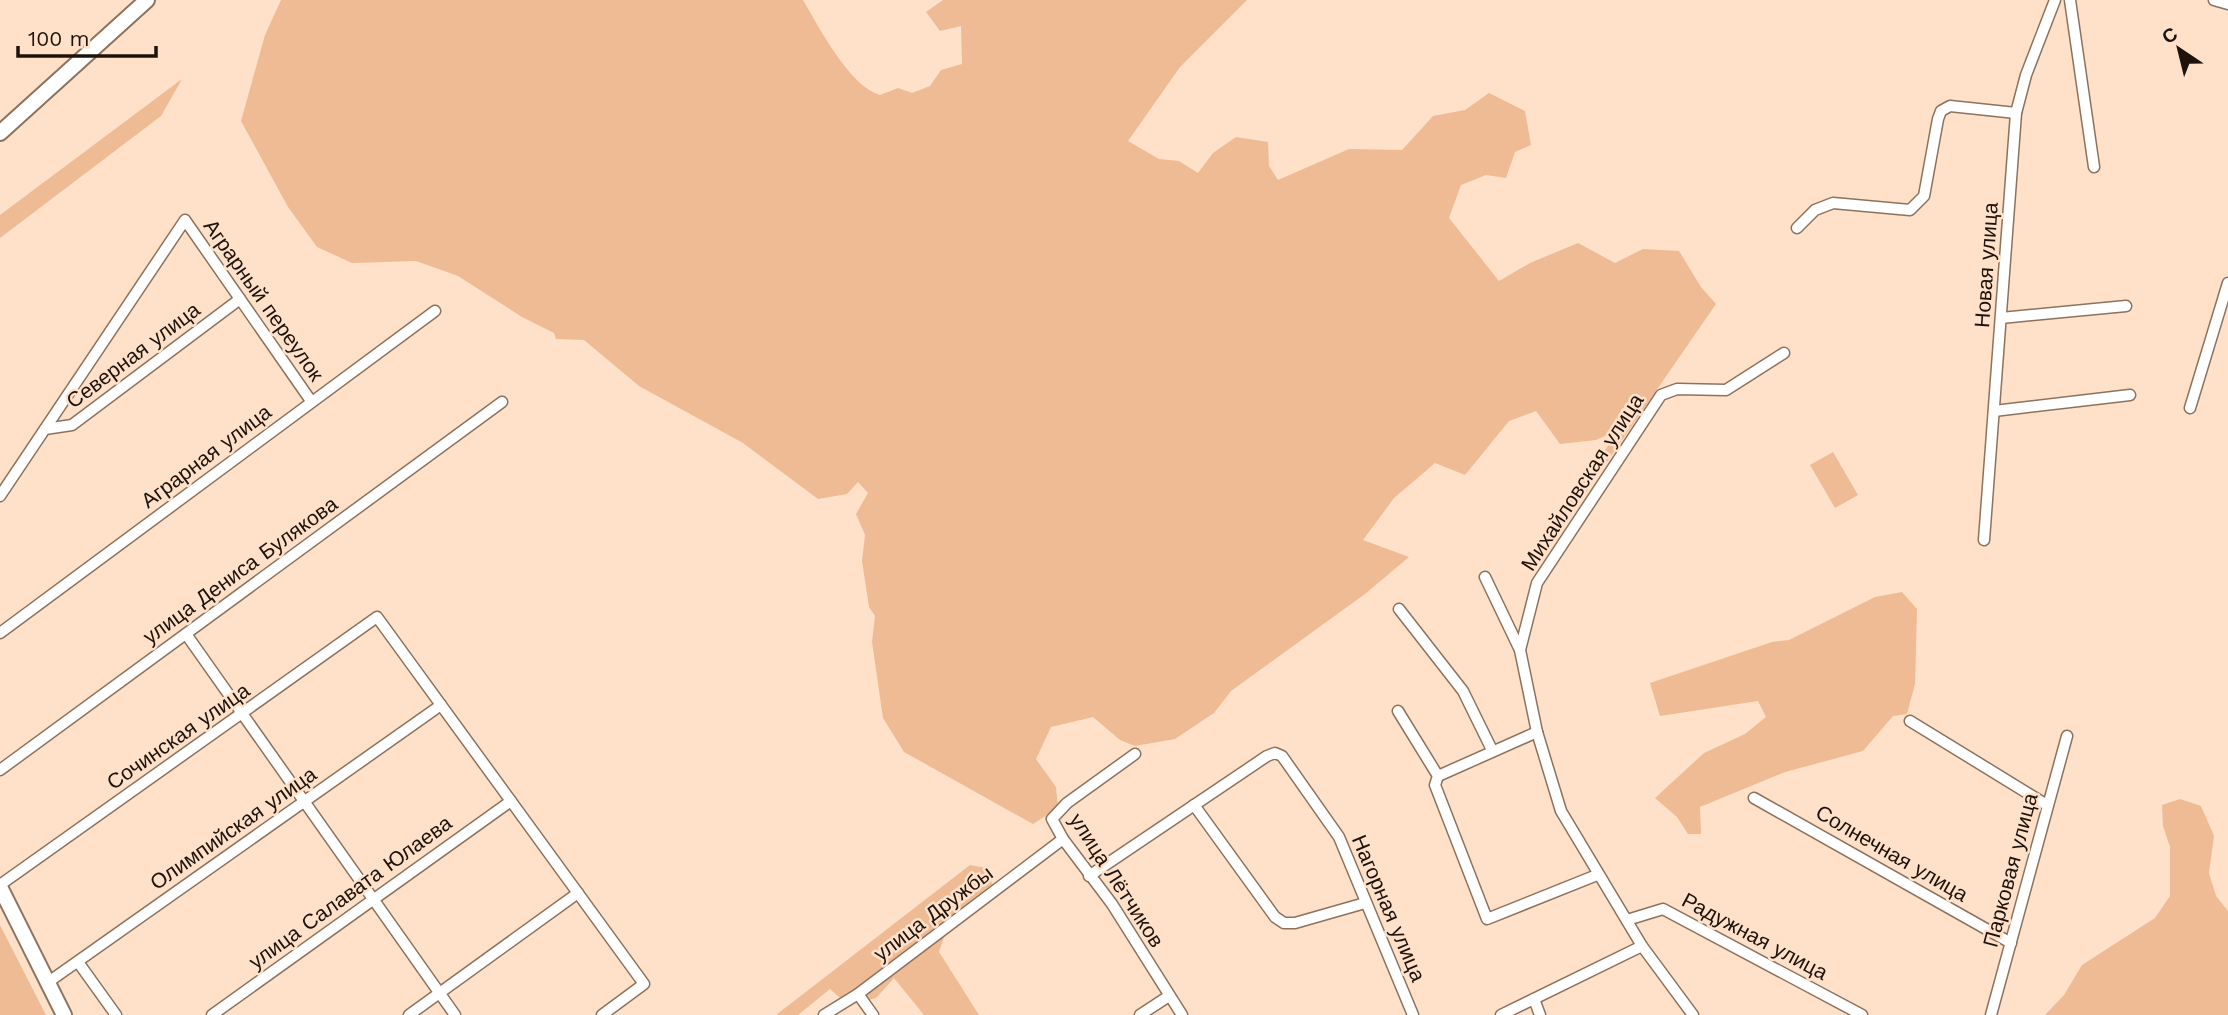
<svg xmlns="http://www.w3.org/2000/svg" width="2228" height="1015" viewBox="0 0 2228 1015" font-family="'Work Sans',sans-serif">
	<rect width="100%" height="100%" fill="#ffe0c9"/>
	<g fill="#efbb95">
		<path d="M281,0H803C819,27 849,86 880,95L898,88L912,93L930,86L941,70L962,64L961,26L940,31L926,12L943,0H1247L1180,67L1128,141L1159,159L1179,161L1198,173L1213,153L1236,137L1268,142L1269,166L1278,180L1349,149L1402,150L1433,116L1465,110L1489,93L1525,111L1531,145L1515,152L1506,178L1486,175L1461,185L1449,218L1499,281L1530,263L1578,243L1615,263L1643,249L1679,251L1701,287L1716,304L1573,511L1564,507L1620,429L1596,440L1560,444L1536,411L1509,421L1465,475L1435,463L1394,498L1363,540L1409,557L1365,594L1231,691L1214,713L1175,739L1135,746L1120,740L1093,717L1051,727L1036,759L1056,787L1058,808L1033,824L904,752L883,718L872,642L875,616L869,607L862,561L865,535L856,514L868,493L858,482L847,494L818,499L743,443L639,386L584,340L556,339L554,333L522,317L458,276L416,261L352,263L317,247L288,207L241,121L265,35Z"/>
		<path d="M182,79L161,116L0,238V215Z"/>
		<path d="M1833,452L1858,495L1835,508L1810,465Z"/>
		<path d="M1902,592L1917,609L1915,684L1907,714L1893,716L1863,751L1785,772L1700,807L1701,834H1688L1677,817L1655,798L1704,753L1745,734L1766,717L1758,701L1660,716L1650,683L1772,642L1789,640L1875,597Z"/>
		<path d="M2180,799L2201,806L2214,836L2209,873L2216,896L2228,911V1015H2045L2064,995L2082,965L2155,918L2170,896V847L2163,826L2162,805Z"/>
		<path d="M970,865L987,868L995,893L945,934L939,952L979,1015H924L894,978L876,998L848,1005L830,989L798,1015H776Z"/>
		<path d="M0,925L46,1015H0Z"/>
	</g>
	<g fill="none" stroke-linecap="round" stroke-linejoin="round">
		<defs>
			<g id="minor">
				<path d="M2070,0L2094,167"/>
				<path d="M2214,0L2228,4"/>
				<path d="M1797,228L1815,210L1833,203L1910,210L1924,196L1938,119L1941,111L1950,106L2016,113"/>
				<path d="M2001,318L2126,306"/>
				<path d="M2190,408L2228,283"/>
				<path d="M1994,411L2130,395"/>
				<path d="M45,429L72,425L240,299"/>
				<path d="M0,496L185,220L311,401"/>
				<path d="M1984,540L2016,113L2026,75L2055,0"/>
				<path d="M1485,577L1520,650"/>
				<path d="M1399,609L1463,691L1492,750"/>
				<path d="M0,633L435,311"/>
				<path d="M186,634L455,1015"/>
				<path d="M1398,711L1438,776L1435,785L1487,919L1597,875"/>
				<path d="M1910,721L2047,805"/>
				<path d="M1135,754L1067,803L1052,819L1063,839L1112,904L1182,1015"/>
				<path d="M0,770L502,402"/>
				<path d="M1438,776L1537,732"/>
				<path d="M1754,798L2011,943"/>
				<path d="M1194,805L1275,917L1284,923H1295L1365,903"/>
				<path d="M1089,876L1267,756L1275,753L1282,756L1339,837L1413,1015"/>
				<path d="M0,885L377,617L644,984L602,1015"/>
				<path d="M1627,920L1663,909L1862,1015"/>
				<path d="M78,962L116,1015"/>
				<path d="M47,983L441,705"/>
				<path d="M858,994L873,1015"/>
				<path d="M1534,999L1540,1015"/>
				<path d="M212,1015L511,801"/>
				<path d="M409,1015L578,893"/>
				<path d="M824,1015L858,994L1063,839"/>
				<path d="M1140,1015L1169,996"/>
				<path d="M1501,1015L1642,946"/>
				<path d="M1693,1015L1642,946L1561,811L1537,732L1520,650L1537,583L1661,395L1677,389L1726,390L1784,353"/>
				<path d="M1991,1015L2067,736"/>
			</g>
			<g id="secondary">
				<path d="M0,133L147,0"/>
				<path d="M0,887L64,1015"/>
			</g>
		</defs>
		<use href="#minor" stroke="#8d725d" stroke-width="13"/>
		<use href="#secondary" stroke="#8d725d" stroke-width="18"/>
		<use href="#minor" stroke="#fff" stroke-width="10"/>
		<use href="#secondary" stroke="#fff" stroke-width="14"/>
	</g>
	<g text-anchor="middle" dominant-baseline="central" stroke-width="5" stroke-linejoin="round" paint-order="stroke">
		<g font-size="21" fill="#1d130b" stroke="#ffe0c9">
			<text transform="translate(1986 265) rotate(-86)">Новая улица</text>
			<text transform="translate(264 300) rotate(55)">Аграрный переулок</text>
			<text transform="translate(133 355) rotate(-37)">Северная улица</text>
			<text transform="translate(206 456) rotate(-37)">Аграрная улица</text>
			<text transform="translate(1582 482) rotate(-57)">Михайловская улица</text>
			<text transform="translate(240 570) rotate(-36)">улица Дениса Булякова</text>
			<text transform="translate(178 736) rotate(-35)">Сочинская улица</text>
			<text transform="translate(233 828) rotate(-35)">Олимпийская улица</text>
			<text transform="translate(1892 853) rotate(30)">Солнечная улица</text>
			<text transform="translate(2010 870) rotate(-75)">Парковая улица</text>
			<text transform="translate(1117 880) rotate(57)">улица Лётчиков</text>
			<text transform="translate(350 892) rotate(-36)">улица Салавата Юлаева</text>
			<text transform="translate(1389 908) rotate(67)">Нагорная улица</text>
			<text transform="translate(933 913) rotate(-37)">улица Дружбы</text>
			<text transform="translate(1755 936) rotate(28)">Радужная улица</text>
		</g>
	</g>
	<g transform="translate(2179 49) rotate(325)" stroke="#ffe0c9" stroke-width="5" paint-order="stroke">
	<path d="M0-5L12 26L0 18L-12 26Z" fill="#1d130b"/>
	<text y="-10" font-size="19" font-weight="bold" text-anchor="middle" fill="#1d130b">С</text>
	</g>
	<path d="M18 46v10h138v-10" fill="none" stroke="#1d130b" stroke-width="3.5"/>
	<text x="28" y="46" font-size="21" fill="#1d130b" stroke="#ffe0c9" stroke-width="5" paint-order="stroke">100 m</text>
</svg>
